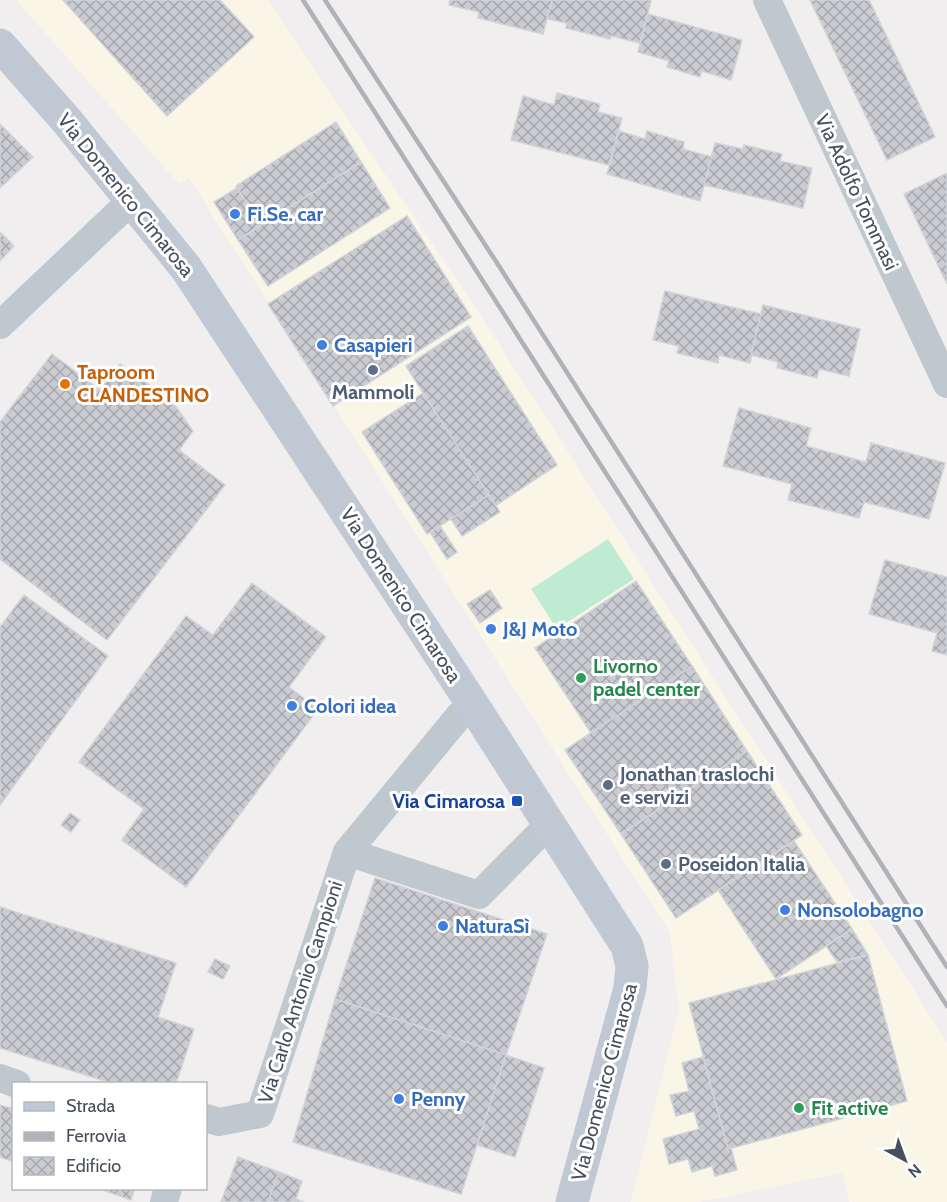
<svg xmlns="http://www.w3.org/2000/svg" width="947" height="1202" viewBox="0 0 947 1202" font-family="Cabin,sans-serif">
	<defs>
		<pattern id="building-cross-hatch" width="8" height="8" patternUnits="userSpaceOnUse" patternTransform="scale(1.5)"><rect width="8" height="8" fill="#cbccd2"/><path d="M0 0l8 8M0 8l8-8" fill="none" stroke="#a7a8ad"/></pattern>
	</defs>
	<rect width="100%" height="100%" fill="#f0eeee"/>
	<path fill="#faf6e7" d="M16,0H268L482,318L947,1042V1202H849L842,1173L699,1202H631L679,1010L670,933L189,178L179,184Z"/>
	<path fill="#bfebd3" d="M608,539L634,579L557,629L531,589Z"/>
	<g fill="url(#building-cross-hatch)" stroke="#d2d3d9" stroke-width="1.5">
		<path d="M63,0H220L254,37L167,116Z"/>
		<path d="M450,0H552L543,34L478,18L479,12L449,5Z"/>
		<path d="M552,0H648L651,1L640,43L611,36L610,39L566,28L567,23L547,19Z"/>
		<path d="M810,0H869L935,137L887,160Z"/>
		<path d="M648,14L742,40L731,80L702,71L700,77L667,67L669,61L638,52Z"/>
		<path d="M557,93L600,104L598,112L622,118L609,165L511,140L523,96L554,105Z"/>
		<path d="M336,122L361,162L261,225L236,186Z"/>
		<path d="M0,124L33,157L0,188Z"/>
		<path d="M619,131L645,139L647,131L684,142L683,149L712,157L700,201L607,174Z"/>
		<path d="M715,143L743,149L744,145L782,154L780,161L812,168L803,208L704,185Z"/>
		<path d="M361,162L390,208L268,286L238,240Z"/>
		<path d="M947,173V284L904,194Z"/>
		<path d="M237,188L261,225L238,240L214,202Z"/>
		<path d="M407,216L471,317L333,406L268,304Z"/>
		<path d="M0,232L14,246L0,261Z"/>
		<path d="M665,291L761,314L750,363L719,355L718,363L677,353L679,346L653,340Z"/>
		<path d="M763,305L860,329L849,376L819,369L817,378L777,368L778,362L751,355Z"/>
		<path d="M468,326L557,465L495,506L406,366Z"/>
		<path d="M52,354L100,390L120,364L172,401L193,431L179,450L225,485L107,640L0,559V422Z"/>
		<path d="M423,393L489,495L427,534L362,432Z"/>
		<path d="M739,408L811,428L806,446L866,462L871,443L945,463L929,519L864,502L859,518L788,500L792,484L723,466Z"/>
		<path d="M489,495L500,512L462,536L451,519Z"/>
		<path d="M440,526L457,552L447,559L430,532Z"/>
		<path d="M885,560L947,577V655L932,651L937,633L869,614Z"/>
		<path d="M636,581L692,666L591,733L535,648Z"/>
		<path d="M252,583L326,637L289,687L318,709L186,887L122,840L144,809L79,762L186,616L213,635Z"/>
		<path d="M490,590L502,608L480,623L467,604Z"/>
		<path d="M24,595L108,656L0,805V627Z"/>
		<path d="M692,666L747,751L621,834L565,750Z"/>
		<path d="M747,751L802,835L676,918L621,834Z"/>
		<path d="M70,813L80,820L71,832L61,825Z"/>
		<path d="M794,841L852,929L776,979L718,890Z"/>
		<path d="M375,878L547,934L506,1055L335,999Z"/>
		<path d="M0,907L176,963L158,1017L194,1029L176,1084H114L0,1048Z"/>
		<path d="M852,929L868,955L837,962L826,946Z"/>
		<path d="M868,955L907,1101L728,1149L689,1003Z"/>
		<path d="M215,959L230,966L223,979L208,972Z"/>
		<path d="M335,999L506,1055L461,1194L293,1142Z"/>
		<path d="M506,1055L544,1068L515,1157L477,1145Z"/>
		<path d="M703,1057L728,1149L731,1148L737,1170L715,1176L712,1166L692,1172L688,1159L669,1164L663,1139L699,1129L694,1111L676,1116L670,1095L689,1091L682,1063Z"/>
		<path d="M0,1105L14,1109V1162L0,1157Z"/>
		<path d="M238,1157L279,1172L268,1202H221Z"/>
		<path d="M279,1172L302,1181L296,1199L304,1202H268Z"/>
		<path d="M97,1188H135L131,1200Z"/>
	</g>
	<g fill="none" stroke-linecap="round" stroke-linejoin="round">
		<g stroke="#bfc7cf" stroke-width="28">
			<path d="M767,0L947,384"/>
			<path d="M0,325L131,201"/>
			<path d="M347,852L479,895L548,825"/>
			<path d="M0,1078L17,1084"/>
			<path d="M206,1118L219,1122L260,1114L347,852L459,716"/>
			<path d="M164,1202L168,1188"/>
		</g>
		<path stroke="#bfc8d3" stroke-width="33" d="M0,45L67,121L186,268L471,702L627,946L632,966L630,988L572,1202"/>
		<g stroke="#b0b2b8" stroke-width="4.5">
			<path d="M303,0L947,1006"/>
			<path d="M325,0L499,266L947,967"/>
		</g>
	</g>
	<g fill="#3f7fe0" stroke="#fff" stroke-width="2">
		<circle cx="235" cy="214" r="6"/>
		<circle cx="322" cy="345" r="6"/>
		<circle cx="491" cy="629" r="6"/>
		<circle cx="292" cy="706" r="6"/>
		<circle cx="785" cy="910" r="6"/>
		<circle cx="443" cy="926" r="6"/>
		<circle cx="399" cy="1099" r="6"/>
	</g>
	<g fill="#5c6f8a" stroke="#fff" stroke-width="2">
		<circle cx="373" cy="370" r="6"/>
		<circle cx="608" cy="785" r="6"/>
		<circle cx="666" cy="864" r="6"/>
	</g>
	<circle fill="#e8710a" stroke="#fff" stroke-width="2" cx="65" cy="384" r="6"/>
	<g fill="#2e9e5b" stroke="#fff" stroke-width="2">
		<circle cx="581" cy="678" r="6"/>
		<circle cx="799" cy="1108" r="6"/>
	</g>
	<rect fill="#1a4fb4" stroke="#fff" stroke-width="2" x="511" y="795" width="12" height="12" rx="3"/>
	<g text-anchor="middle" dominant-baseline="central" stroke-width="6" stroke-linejoin="round" paint-order="stroke">
		<g font-size="20" fill="#474f5a" stroke="#fff">
			<text transform="translate(857 192) rotate(65)">Via Adolfo Tommasi</text>
			<text transform="translate(126 195) rotate(51)">Via Domenico Cimarosa</text>
			<text transform="translate(401 595) rotate(57)">Via Domenico Cimarosa</text>
			<text transform="translate(300 992) rotate(-72)">Via Carlo Antonio Campioni</text>
			<text transform="translate(604 1082) rotate(-75)">Via Domenico Cimarosa</text>
		</g>
		<g font-size="20" font-weight="bold" fill="#366cbe" stroke="#fff" text-anchor="start">
			<text x="247" y="214">Fi.Se. car</text>
			<text x="334" y="345">Casapieri</text>
			<text x="503" y="629">J&amp;J Moto</text>
			<text x="304" y="706">Colori idea</text>
			<text x="797" y="910">Nonsolobagno</text>
			<text x="455" y="926">NaturaSì</text>
			<text x="411" y="1099">Penny</text>
		</g>
		<g font-size="20" font-weight="bold" fill="#c56008" stroke="#fff" text-anchor="start">
			<text x="77" y="372">Taproom<tspan x="77" dy="23">CLANDESTINO</tspan></text>
		</g>
		<g font-size="20" font-weight="bold" fill="#4e5e75" stroke="#fff" text-anchor="start">
			<text x="373" y="392" text-anchor="middle">Mammoli</text>
			<text x="620" y="774">Jonathan traslochi<tspan x="620" dy="23">e servizi</tspan></text>
			<text x="678" y="864">Poseidon Italia</text>
		</g>
		<g font-size="20" font-weight="bold" fill="#27864d" stroke="#fff" text-anchor="start">
			<text x="593" y="666">Livorno<tspan x="593" dy="23">padel center</tspan></text>
			<text x="811" y="1108">Fit active</text>
		</g>
		<g font-size="20" font-weight="bold" fill="#164399" stroke="#fff" text-anchor="end">
			<text x="505" y="801">Via Cimarosa</text>
		</g>
	</g>
	<rect x="12" y="1082" width="195" height="108" fill="#ffffff" stroke="#b5b9bd" stroke-width="1.5"/>
	<rect x="24" y="1102" width="30" height="9" fill="#bfc8d3" stroke="#b5b9bd" stroke-width="1.5"/>
	<text x="66" y="1112" font-size="18" fill="#474f5a">Strada</text>
	<rect x="24" y="1132" width="30" height="9" fill="#b0b2b8" stroke="#b5b9bd" stroke-width="1.5"/>
	<text x="66" y="1142" font-size="18" fill="#474f5a">Ferrovia</text>
	<rect x="24" y="1157" width="30" height="18" fill="url(#building-cross-hatch)" stroke="#b5b9bd" stroke-width="1.5"/>
	<text x="66" y="1172" font-size="18" fill="#474f5a">Edificio</text>
	<g transform="translate(905 1160) rotate(139)" stroke="#ffffff" stroke-width="4.5" paint-order="stroke">
	<path d="M0-4.5L10 22L0 15L-10 22Z" fill="#474f5a"/>
	<text y="-9" font-size="16" font-weight="bold" text-anchor="middle" fill="#474f5a">N</text>
	</g>
</svg>
